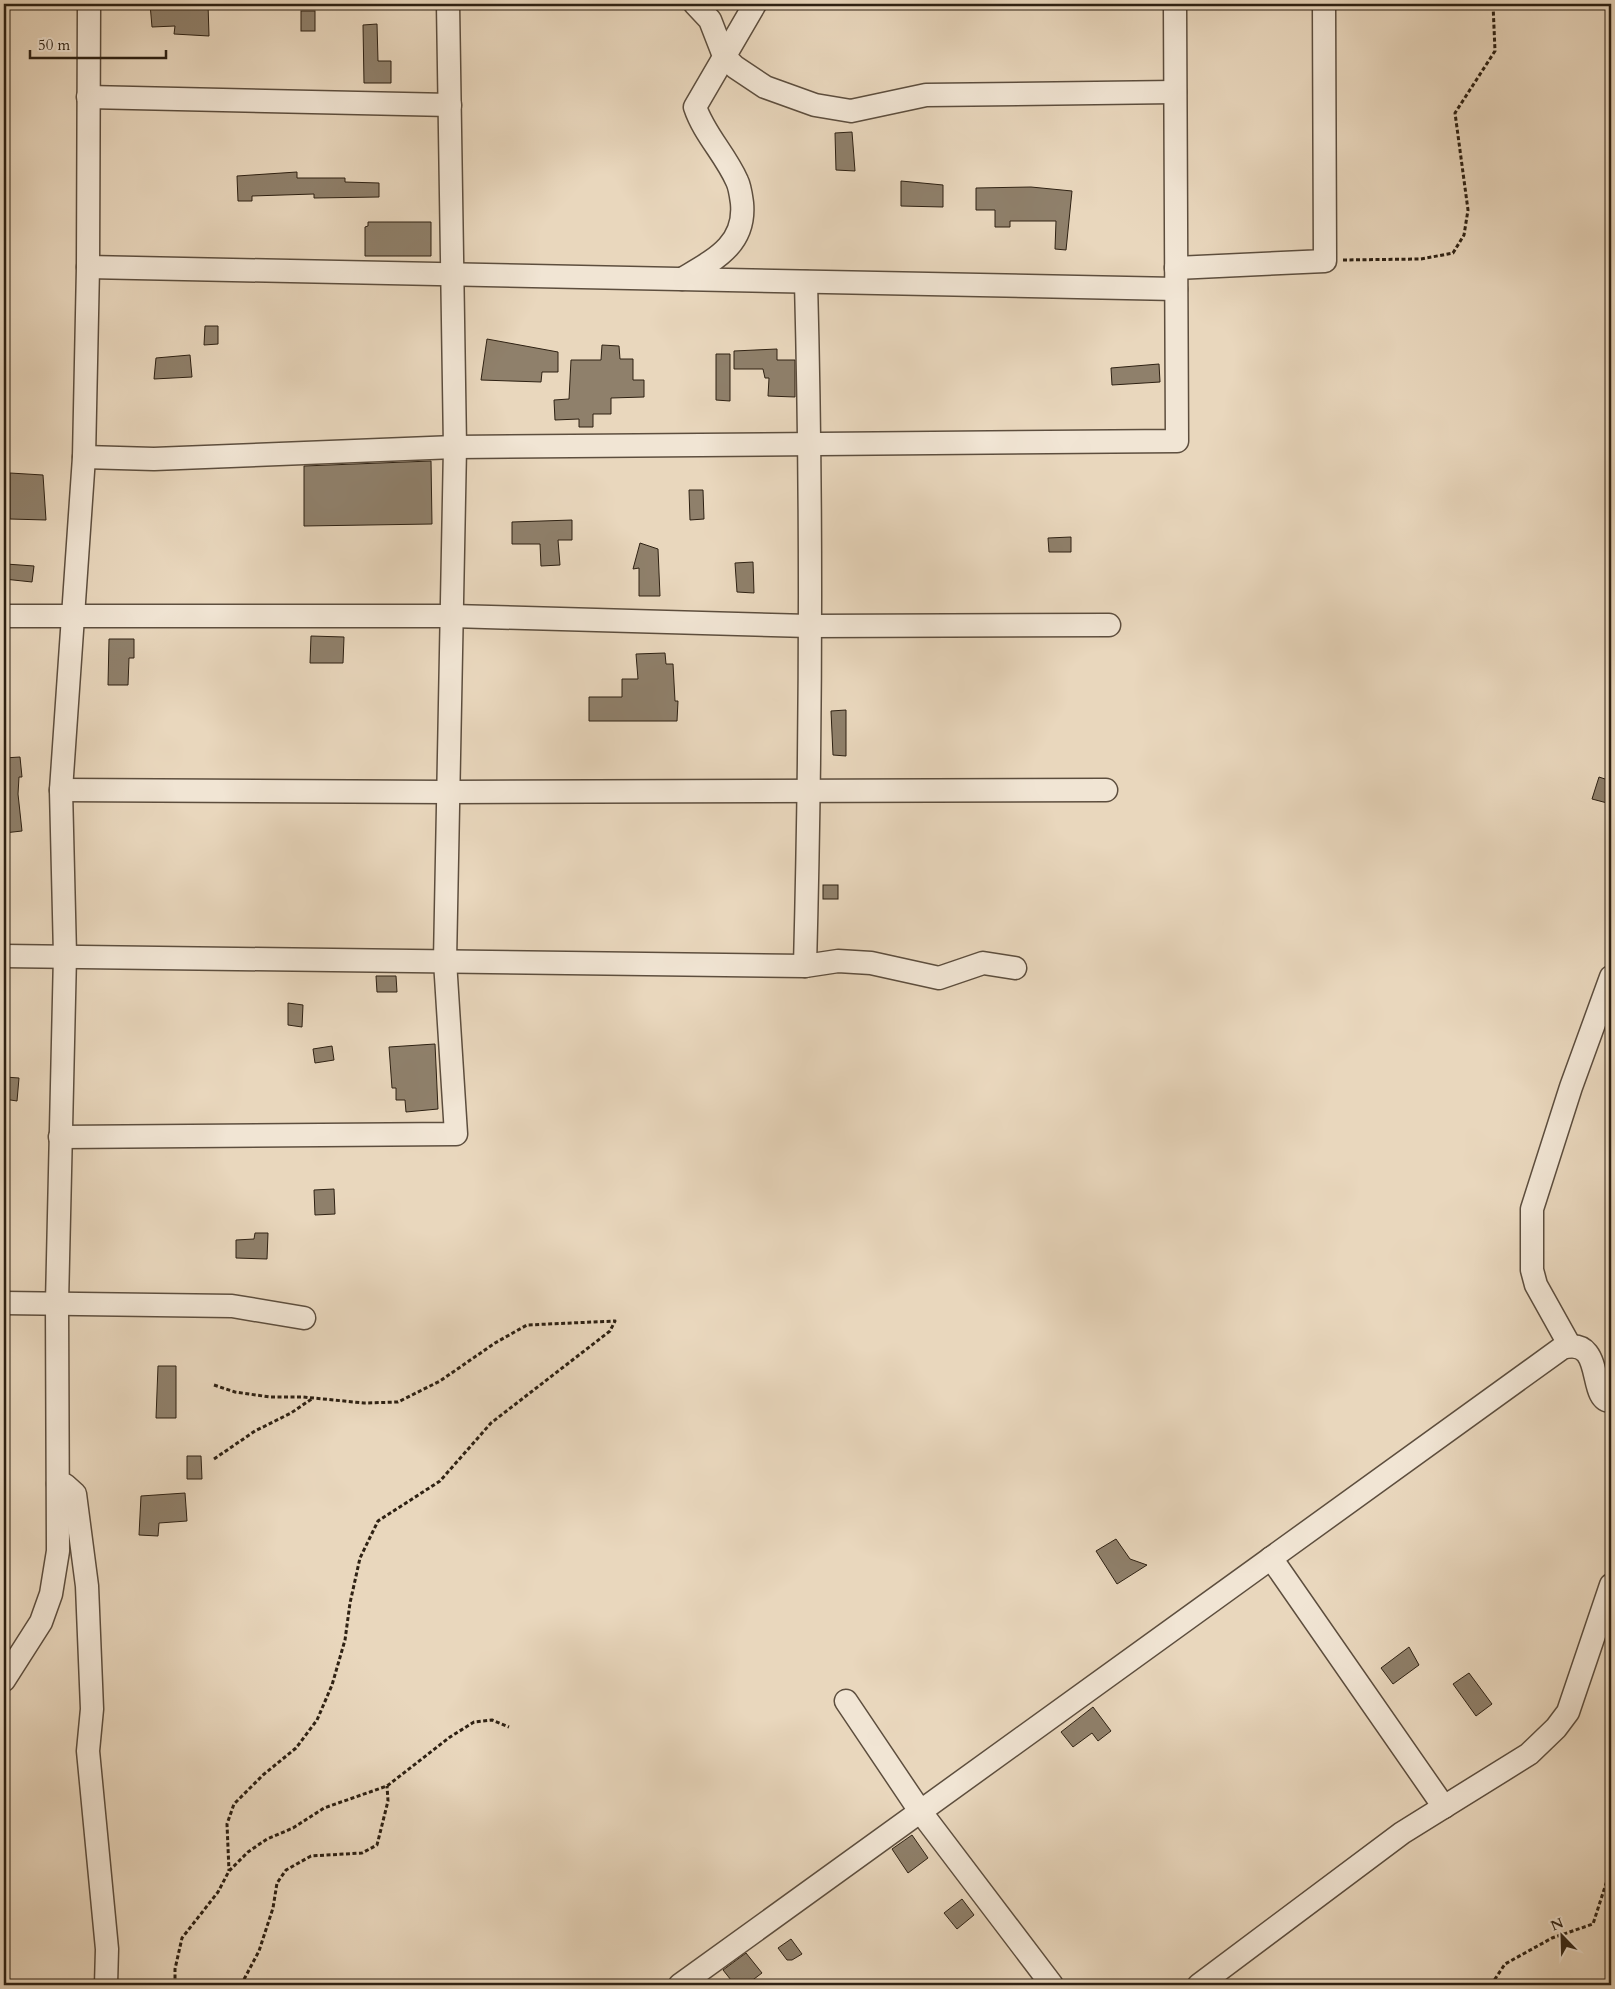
<svg xmlns="http://www.w3.org/2000/svg" width="1615" height="1989" viewBox="0 0 1615 1989" font-family="Cardo,serif">
	<rect width="100%" height="100%" fill="#e9d7bd"/>
	<filter id="stains"><feTurbulence type="fractalNoise" baseFrequency=".004" numOctaves="4"/><feColorMatrix values="0 0 0 0 .2 0 0 0 0 .09 0 0 0 0 .02 0 0 0 .5 -.17"/></filter>
	<radialGradient id="worn" r=".72"><stop offset=".6" stop-color="#630" stop-opacity="0"/><stop offset="1" stop-color="#630" stop-opacity=".3"/></radialGradient>
	<g fill="#8f806b" stroke="#2e2113">
		<path d="M150,4H208L209,36L174,34L175,26L152,27Z"/>
		<rect x="301" y="11" width="14" height="20"/>
		<path d="M377,24L378,61H391V83H364L363,25Z"/>
		<path d="M852,132L855,171L836,170L835,133Z"/>
		<path d="M297,172V178H345V182L379,183V197L314,198V194L252,196V201H238L237,176Z"/>
		<path d="M901,181L943,185V207L901,206Z"/>
		<path d="M1031,187L1072,191L1066,250L1055,249L1056,221H1010V227H995V210H976V188Z"/>
		<path d="M368,222H431V256H365V227L368,226Z"/>
		<path d="M205,326H218V344L204,345Z"/>
		<path d="M487,339L558,352V372H542L541,382L481,380Z"/>
		<path d="M602,345L619,346L620,359H633V380H644V397L611,398V414H593V427H579V419L555,420L554,400L569,399L571,360H601Z"/>
		<path d="M777,349V360H795V397L768,396L769,378H765L763,369H734V351Z"/>
		<path d="M716,354H730V401L716,400Z"/>
		<path d="M190,355L192,377L154,379L156,358Z"/>
		<path d="M1159,364L1160,382L1112,385L1111,368Z"/>
		<path d="M431,461L432,524L304,526V466Z"/>
		<path d="M10,473L43,475L46,520L10,519Z"/>
		<path d="M689,490H703L704,519L690,520Z"/>
		<path d="M572,520V540H558L560,565L541,566L540,544H512V522Z"/>
		<path d="M1071,537V552H1049L1048,538Z"/>
		<path d="M640,543L658,549L660,596H639V568L633,569Z"/>
		<path d="M753,562L754,593L737,592L735,563Z"/>
		<path d="M6,564L34,566L32,582L4,579Z"/>
		<path d="M311,636L344,637L343,663H310Z"/>
		<path d="M109,639H134V658H129L128,685H108Z"/>
		<path d="M665,653L666,664H673L675,701H678L677,721H589V697H622V679H638L636,654Z"/>
		<path d="M846,710V756L833,755L831,711Z"/>
		<path d="M20,757L22,777H19L18,794L22,831L4,833V758Z"/>
		<path d="M1599,777L1611,781V804L1592,799Z"/>
		<rect x="823" y="885" width="15" height="14"/>
		<path d="M376,976H396L397,992H377Z"/>
		<path d="M288,1003L303,1005L302,1027L288,1025Z"/>
		<path d="M435,1044L438,1109L406,1112L405,1100H396V1088H392L389,1047Z"/>
		<path d="M332,1046L334,1060L315,1063L313,1049Z"/>
		<path d="M5,1077L19,1078L17,1101L4,1099Z"/>
		<path d="M334,1189L335,1214L315,1215L314,1190Z"/>
		<path d="M255,1233H268L267,1259L236,1258V1240L254,1239Z"/>
		<path d="M158,1366H176V1418H156Z"/>
		<path d="M187,1456H201L202,1479H187Z"/>
		<path d="M185,1493L187,1521L159,1523L158,1536L139,1535L141,1496Z"/>
		<path d="M1116,1539L1130,1559L1147,1565L1117,1584L1096,1551Z"/>
		<path d="M1409,1647L1419,1665L1393,1684L1381,1668Z"/>
		<path d="M1469,1673L1492,1704L1476,1716L1453,1684Z"/>
		<path d="M1093,1707L1111,1731L1098,1741L1092,1733L1073,1747L1061,1732Z"/>
		<path d="M912,1835L928,1858L908,1873L892,1849Z"/>
		<path d="M962,1899L974,1915L957,1929L944,1913Z"/>
		<path d="M791,1939L802,1954L792,1960H787L778,1948Z"/>
		<path d="M746,1953L762,1973L746,1985H735L723,1970Z"/>
	</g>
	<g fill="none" stroke-linecap="round" stroke-linejoin="round">
		<defs>
			<g id="minor">
				<path d="M695,4L710,20L724,56L735,67L765,87L815,105L851,111L926,95L1175,92"/>
				<path d="M88,97L450,105"/>
				<path d="M88,267L1176,289"/>
				<path d="M1176,268L1325,261L1324,4"/>
				<path d="M682,279C714,260 746,245 742,203C741,196 740,187 737,181C725,154 704,134 695,107L755,4"/>
				<path d="M84,457L154,459L455,447L1177,441L1175,4"/>
				<path d="M4,616H452L809,626L1109,625"/>
				<path d="M61,790L448,792L1106,790"/>
				<path d="M4,956L805,966L838,961L871,963L939,978L983,963L1015,968"/>
				<path d="M805,966C811,738 812,510 806,282"/>
				<path d="M60,1137L456,1134L445,961L455,447L448,4"/>
				<path d="M4,1303L232,1306L304,1318"/>
				<path d="M1570,1346L1536,1285L1532,1270V1209L1571,1087L1611,977"/>
				<path d="M58,1484L65,1485L75,1494L87,1586L92,1709L88,1751L107,1949L106,1985"/>
				<path d="M1271,1558L1444,1807"/>
				<path d="M4,1680L41,1622L51,1594L58,1551L57,1303L65,955L61,790L84,457L88,267L89,4"/>
				<path d="M846,1701L920,1811L1052,1985"/>
				<path d="M680,1985L1562,1348C1606,1335 1587,1401 1611,1401"/>
				<path d="M1199,1985L1402,1833L1529,1754L1556,1728L1568,1712L1611,1585"/>
			</g>
		</defs>
		<use href="#minor" stroke="#5d4e3e" stroke-width="25"/>
		<g stroke="#2e2113" stroke-width="3" stroke-dasharray="4 2.5" stroke-linecap="butt">
			<path d="M1343,260L1421,259L1453,253L1464,235L1468,210L1455,113L1495,51L1493,4"/>
			<path d="M214,1385L235,1392L270,1397H303L364,1403L398,1402L440,1381L495,1343L527,1325L615,1321L610,1331L491,1423L440,1481L378,1521L360,1558L350,1603L345,1640L332,1685L317,1720L296,1748L263,1775L234,1804L227,1824L229,1871"/>
			<path d="M214,1459L255,1431L291,1413L313,1398"/>
			<path d="M175,1985V1969L182,1938L218,1892L229,1871L248,1852L267,1839L293,1828L324,1808L387,1786L450,1737L474,1722L492,1720L509,1727"/>
			<path d="M241,1985L259,1951L273,1908L277,1883L286,1870L311,1856L362,1853L377,1845L388,1801L387,1786"/>
			<path d="M1491,1985L1505,1964L1552,1938L1593,1924L1611,1868"/>
		</g>
		<use href="#minor" stroke="#f1e5d4" stroke-width="22"/>
	</g>
	<rect width="1615" height="1989" fill="none" stroke="#e9d7bd" stroke-width="20"/>
	<rect x="5" y="5" width="1605" height="1979" fill="none" stroke="#2e2113" stroke-width="2.5"/>
	<rect x="10" y="10" width="1595" height="1969" fill="none" stroke="#2e2113"/>
	<g transform="translate(1562 1936) rotate(337)" stroke="#f1e5d4" stroke-width="4" paint-order="stroke">
	<path d="M0-4L9 19L0 12L-9 19Z" fill="#2e2113"/>
	<text y="-8" font-size="14" font-weight="bold" text-anchor="middle" fill="#2e2113">N</text>
	</g>
	<path d="M30 50v8h136v-8" fill="none" stroke="#2e2113" stroke-width="2.5"/>
	<text x="38" y="50" font-size="15" fill="#2e2113" stroke="#f1e5d4" stroke-width="4" paint-order="stroke">50 m</text>
	<rect width="100%" height="100%" filter="url(#stains)"/>
	<rect width="100%" height="100%" fill="url(#worn)"/>
</svg>
